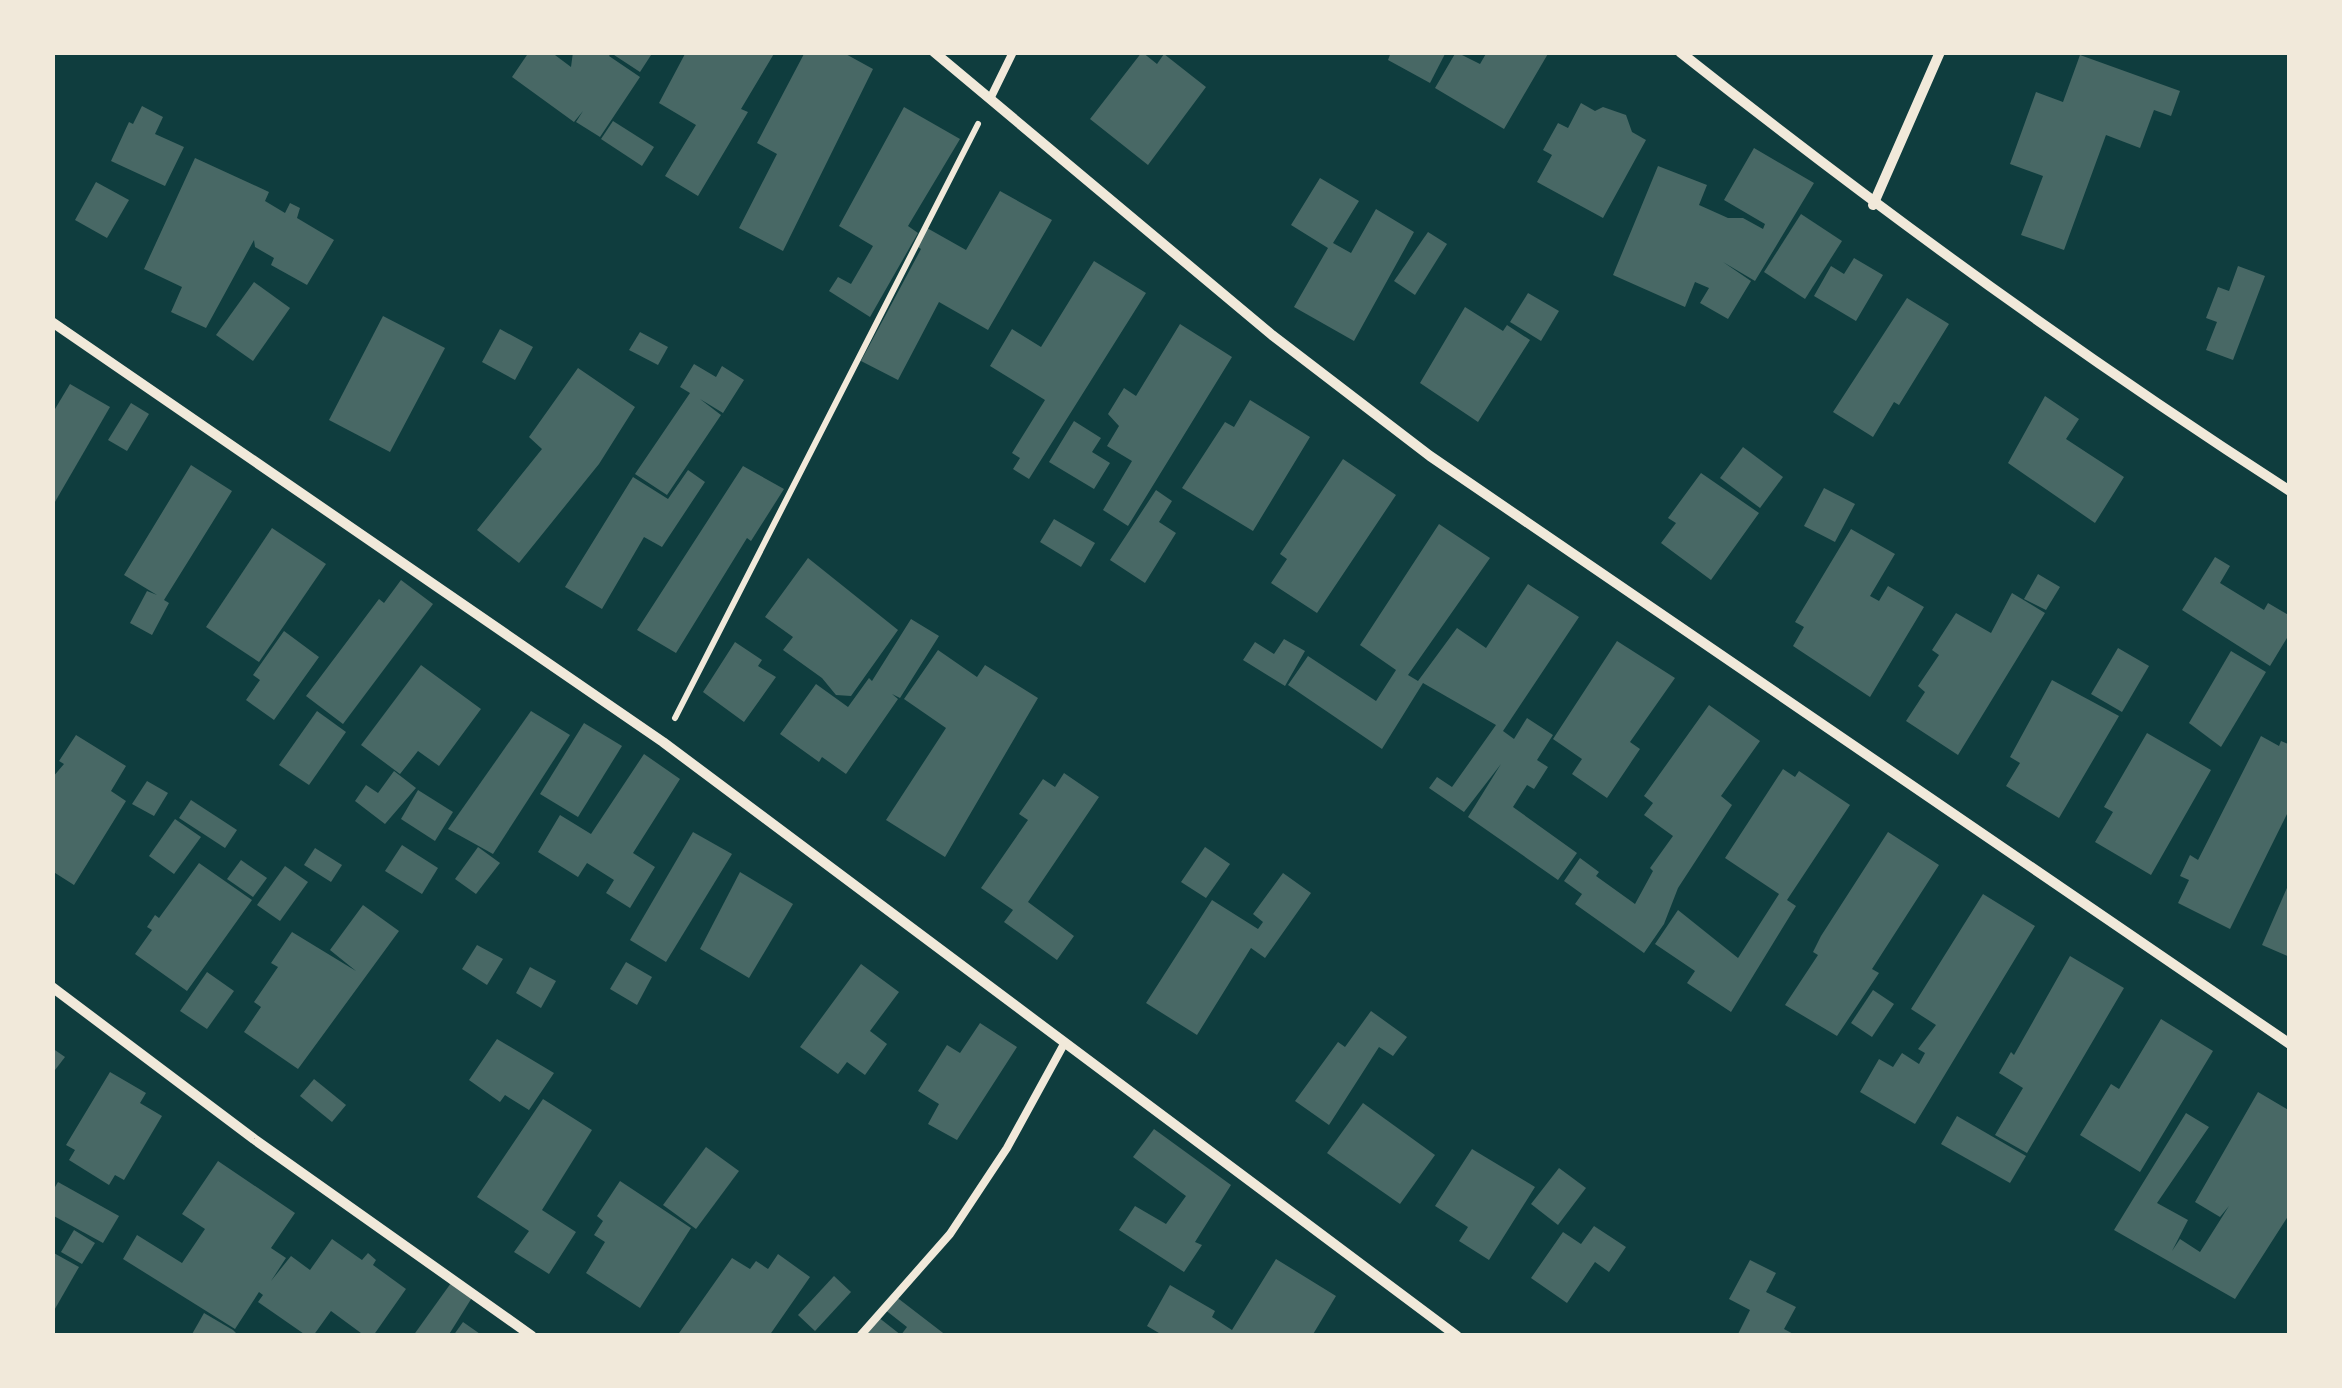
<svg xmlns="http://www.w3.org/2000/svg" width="2342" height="1388" viewBox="0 0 2342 1388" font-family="Figtree,sans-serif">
	<rect width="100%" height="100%" fill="#0f3d3e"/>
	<g fill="#486865">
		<path d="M529,52H551L571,67L573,52H653L640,72L611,53L609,56L640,77L600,137L576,122L583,111L574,122L512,77Z"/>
		<path d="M686,52H775L741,109L748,112L698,196L665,176L696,125L659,103Z"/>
		<path d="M805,52H842L873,69L783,251L739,228L777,154L757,143Z"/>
		<path d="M1142,52L1157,64L1164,54L1206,87L1148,165L1090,119Z"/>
		<path d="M1391,52H1446L1430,83L1388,60Z"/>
		<path d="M1456,52L1480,64L1487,52H1549L1504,129L1435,88Z"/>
		<path d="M2080,55L2180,91L2171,116L2154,110L2140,148L2106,135L2064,250L2021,235L2043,176L2010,164L2036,92L2063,102Z"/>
		<path d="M1581,103L1595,111L1603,107L1626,115L1632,132L1646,140L1603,218L1537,182L1552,155L1543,150L1558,123L1568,128Z"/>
		<path d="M142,106L163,117L155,134L184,147L165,186L111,161L129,122L133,124Z"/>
		<path d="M904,107L960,139L908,226L918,233L870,317L829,291L838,277L851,284L873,246L839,226Z"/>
		<path d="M613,121L654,147L642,166L601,139Z"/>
		<path d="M1754,148L1814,183L1755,281L1723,262L1751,281L1728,319L1700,303L1709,288L1695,282L1685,307L1613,275L1658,166L1707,185L1699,205L1728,218H1743L1763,229L1765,224L1724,200Z"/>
		<path d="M195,158L269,192L265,201L285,213L290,203L300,208L297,218L334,240L307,285L271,265L274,258L255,247L254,240L206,328L171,312L182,287L144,269Z"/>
		<path d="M1320,178L1359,201L1333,243L1351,253L1376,209L1414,232L1354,341L1294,307L1328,248L1291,225Z"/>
		<path d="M96,182L129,200L107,238L75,220Z"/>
		<path d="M1000,191L1052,220L988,330L939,302L898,380L861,361L921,249L917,246L927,228L966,250Z"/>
		<path d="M1801,214L1842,241L1805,299L1764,272Z"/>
		<path d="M1428,232L1447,244L1415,295L1394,281Z"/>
		<path d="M1854,258L1883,275L1856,321L1814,296L1831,266L1844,274Z"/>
		<path d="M1094,261L1146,293L1029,479L1013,469L1020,458L1012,453L1045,400L990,366L1012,329L1041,347Z"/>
		<path d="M2238,266L2265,276L2233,360L2206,350L2217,322L2206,318L2218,287L2229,291Z"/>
		<path d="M254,282L290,308L253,361L216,335Z"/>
		<path d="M1528,293L1559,311L1541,341L1510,322Z"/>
		<path d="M1907,298L1949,324L1899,405L1894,402L1873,437L1833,412Z"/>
		<path d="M1465,307L1503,331L1507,325L1530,340L1478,422L1420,383Z"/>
		<path d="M383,316L445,348L390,452L329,420Z"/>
		<path d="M1180,324L1232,357L1128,526L1103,510L1132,461L1107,446L1119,426L1108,414L1124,388L1136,396Z"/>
		<path d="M500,329L533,347L515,380L482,362Z"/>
		<path d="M640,332L668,347L658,365L629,350Z"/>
		<path d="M694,364L716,377L722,366L744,380L723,413L700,399L721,415L667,495L635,474L690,393L680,387Z"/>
		<path d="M578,368L635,407L599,464L519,563L477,530L542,449L529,437Z"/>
		<path d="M70,384L110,407L52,507V414Z"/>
		<path d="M2045,396L2079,419L2066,439L2124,477L2095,523L2008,463Z"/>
		<path d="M1250,400L1310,437L1253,531L1182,488L1225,422L1234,427Z"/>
		<path d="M131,403L149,414L127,451L108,440Z"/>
		<path d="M1074,421L1101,438L1092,452L1110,463L1094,489L1049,462Z"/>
		<path d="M1743,447L1783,477L1760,508L1720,478Z"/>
		<path d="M1343,459L1396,495L1317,613L1271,583L1287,559L1280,554Z"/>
		<path d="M191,465L232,491L164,600L169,603L152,635L130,623L147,591L157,595L124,575Z"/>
		<path d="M743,466L784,489L751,541L747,538L676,653L637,630Z"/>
		<path d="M688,470L705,482L662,547L644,537L602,609L565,587L633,477L668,499Z"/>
		<path d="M1701,473L1759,513L1711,580L1661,543L1676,523L1668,518Z"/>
		<path d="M1824,488L1855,504L1835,542L1804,526Z"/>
		<path d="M1156,490L1172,501L1159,522L1176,533L1145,583L1110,560Z"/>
		<path d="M1054,519L1095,543L1081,567L1040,542Z"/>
		<path d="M1439,524L1490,558L1408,675L1418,681L1457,628L1486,648L1528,584L1579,617L1503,731L1514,739L1527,718L1553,735L1537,760L1548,767L1534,789L1527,785L1513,807L1577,853L1558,880L1468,817L1501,764L1464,812L1429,788L1437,777L1452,787L1496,725L1423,683L1382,749L1288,685L1308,656L1376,701L1396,670L1360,645Z"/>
		<path d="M272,528L326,564L259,662L206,627Z"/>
		<path d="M1851,529L1895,554L1870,596L1879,601L1888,586L1924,607L1870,697L1793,646L1804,627L1795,622Z"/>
		<path d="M2215,557L2230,566L2220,583L2264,610L2268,603L2290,616V633L2270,666L2182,610Z"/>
		<path d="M808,558L898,630L851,696L836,695L822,678L783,650L793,637L765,617Z"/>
		<path d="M2038,574L2060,587L2046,610L2024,599Z"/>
		<path d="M401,580L433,604L343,724L306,696L379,599L384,603Z"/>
		<path d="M2012,593L2045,613L1958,755L1906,721L1925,692L1918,686L1939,655L1932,650L1956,613L1991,633Z"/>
		<path d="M911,619L939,636L900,698L892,694L898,699L846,774L822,757L819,762L780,734L816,684L848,707L869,678L872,681Z"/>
		<path d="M284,631L319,657L274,720L246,700L260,680L253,675Z"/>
		<path d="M1284,639L1305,651L1285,686L1243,660L1255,642L1274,654Z"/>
		<path d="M1617,641L1675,678L1630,742L1640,749L1607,798L1572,774L1582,759L1553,739Z"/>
		<path d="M735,642L762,660L758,666L776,677L744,722L703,692Z"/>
		<path d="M2118,648L2149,666L2122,712L2091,694Z"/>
		<path d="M938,650L977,677L985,665L1038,698L945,857L886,820L946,728L904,699Z"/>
		<path d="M2231,651L2266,672L2221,747L2189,723Z"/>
		<path d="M421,665L481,709L439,766L418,751L400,774L361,745Z"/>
		<path d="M2052,680L2119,716L2059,818L2006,786L2020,763L2010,757Z"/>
		<path d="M1709,705L1760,741L1721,796L1732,805L1678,888L1664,924L1644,953L1575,904L1582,894L1564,881L1580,858L1599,872L1596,876L1635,904L1653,871L1650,868L1673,836L1644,815L1653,803L1644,796Z"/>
		<path d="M317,711L346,732L309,785L279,765Z"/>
		<path d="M531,711L570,735L493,854L448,829Z"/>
		<path d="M584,723L622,746L578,817L540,794Z"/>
		<path d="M2147,733L2211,770L2151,875L2095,842L2113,812L2104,807Z"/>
		<path d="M76,735L126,766L111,791L126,801L74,885L52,871V778L64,764L59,761Z"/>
		<path d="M2261,736L2279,746L2281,741L2290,745V808L2230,929L2178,903L2189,880L2180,876L2190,855L2198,860Z"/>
		<path d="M644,754L680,779L633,853L655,867L630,908L606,893L614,880L587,863L578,877L538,852L560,815L591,834Z"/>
		<path d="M1783,769L1795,777L1799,771L1850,805L1787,900L1796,906L1731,1012L1687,983L1695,971L1655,944L1678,910L1738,958L1779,894L1725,858Z"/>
		<path d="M394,771L416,788L385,824L355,801L366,785L378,793Z"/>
		<path d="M1064,773L1099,797L1028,902L1074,936L1057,960L1004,922L1013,910L981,888L1028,820L1019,814L1043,779L1055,787Z"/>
		<path d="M147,781L168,793L154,816L132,804Z"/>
		<path d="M418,790L453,812L435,841L401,819Z"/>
		<path d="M191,800L237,830L225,848L179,818Z"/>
		<path d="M175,819L201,837L174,874L149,856Z"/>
		<path d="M693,832L732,854L666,962L630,940Z"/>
		<path d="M1888,832L1939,865L1872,969L1879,973L1837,1036L1785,1005L1818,955L1813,952L1821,936Z"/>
		<path d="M402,845L438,868L422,894L385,871Z"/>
		<path d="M478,847L500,863L476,894L455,879Z"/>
		<path d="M1205,847L1230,864L1206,898L1181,882Z"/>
		<path d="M315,848L342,865L331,882L304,865Z"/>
		<path d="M241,860L267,878L253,897L227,879Z"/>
		<path d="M199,863L252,900L187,991L135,954L152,930L147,927L155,915L159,918Z"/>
		<path d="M285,866L308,882L280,921L257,905Z"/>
		<path d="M740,872L793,904L749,978L700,949Z"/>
		<path d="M1283,873L1311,893L1265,958L1251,948L1197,1035L1146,1003L1212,900L1258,929L1263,922L1253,914Z"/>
		<path d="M2290,881V957L2262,945Z"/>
		<path d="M1983,894L2035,926L1915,1124L1860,1092L1879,1059L1893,1067L1902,1053L1919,1064L1925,1053L1918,1049L1936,1025L1911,1009Z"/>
		<path d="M363,905L399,931L298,1069L244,1032L261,1007L254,1002L278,967L271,963L292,932L356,971L330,950Z"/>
		<path d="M477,945L503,959L487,985L462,969Z"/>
		<path d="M2070,956L2124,988L2027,1153L1995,1135L2023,1088L1999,1073L2011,1052L2014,1055Z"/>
		<path d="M626,962L652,977L637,1005L610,989Z"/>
		<path d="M861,964L899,992L870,1031L887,1044L865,1075L847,1062L838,1074L800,1047Z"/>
		<path d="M530,967L556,981L541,1008L516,993Z"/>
		<path d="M207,972L234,991L207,1029L180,1011Z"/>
		<path d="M1873,990L1894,1004L1872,1037L1851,1023Z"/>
		<path d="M1371,1011L1407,1037L1393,1056L1379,1047L1329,1125L1295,1101L1338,1042L1345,1047Z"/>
		<path d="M2161,1019L2213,1051L2140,1172L2080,1135L2111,1084L2119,1089Z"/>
		<path d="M980,1023L1017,1047L957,1140L928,1124L939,1104L918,1091L947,1045L960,1053Z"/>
		<path d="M497,1039L554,1073L529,1110L505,1095L500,1102L469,1080Z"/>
		<path d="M52,1048L65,1057L52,1074Z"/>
		<path d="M110,1072L146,1093L140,1103L162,1116L124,1180L115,1175L109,1185L69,1160L75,1150L66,1145Z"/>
		<path d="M314,1079L346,1105L332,1122L300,1096Z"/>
		<path d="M2258,1092L2290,1111V1213L2235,1299L2114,1230L2186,1113L2209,1127L2157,1203L2188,1220L2172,1251L2180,1239L2200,1252L2229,1206L2220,1217L2195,1202Z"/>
		<path d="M543,1099L592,1130L542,1210L576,1232L549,1274L514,1252L529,1231L477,1197Z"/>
		<path d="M1363,1103L1435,1155L1400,1204L1327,1153Z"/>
		<path d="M1957,1116L2026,1156L2010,1183L1941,1144Z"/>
		<path d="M1154,1129L1231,1185L1195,1242L1202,1245L1184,1272L1119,1230L1135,1206L1166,1224L1186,1196L1133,1157Z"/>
		<path d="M706,1147L739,1171L696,1229L663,1205Z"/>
		<path d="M1472,1149L1535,1187L1489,1260L1459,1241L1468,1227L1435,1206Z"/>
		<path d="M218,1161L295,1213L271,1248L286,1258L271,1281L291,1256L310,1270L332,1239L362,1260L368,1253L376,1260L373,1265L406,1289L373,1336H365L331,1311L313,1336H307L258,1302L263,1295L259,1292L235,1329L123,1259L137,1235L182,1263L205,1229L182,1214Z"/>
		<path d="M1559,1168L1586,1188L1558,1225L1531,1204Z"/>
		<path d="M620,1181L691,1228L640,1308L586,1273L605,1242L594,1235L603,1221L597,1216Z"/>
		<path d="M58,1182L119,1216L103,1243L52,1215V1192Z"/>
		<path d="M1594,1226L1626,1247L1609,1272L1595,1262L1567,1303L1531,1278L1563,1232L1581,1244Z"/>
		<path d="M74,1230L95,1243L82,1264L61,1252Z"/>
		<path d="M52,1252L79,1267L52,1314Z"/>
		<path d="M778,1254L810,1277L769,1336H677L732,1258L750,1269L756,1261L768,1269Z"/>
		<path d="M1276,1259L1336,1296L1312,1336H1164L1147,1326L1170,1285L1215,1311L1212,1317L1232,1330Z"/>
		<path d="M1750,1260L1776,1273L1766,1292L1796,1307L1784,1329L1797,1336H1737L1750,1310L1729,1299Z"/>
		<path d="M834,1276L851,1292L815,1331L798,1315Z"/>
		<path d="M451,1283L473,1296L448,1336H413Z"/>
		<path d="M895,1296L947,1336H870L866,1332L878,1317L901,1335L907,1327L884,1309Z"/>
		<path d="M204,1313L233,1330L239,1336H191Z"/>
		<path d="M463,1322L483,1336H453Z"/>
	</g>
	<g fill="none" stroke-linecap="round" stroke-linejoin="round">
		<path stroke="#f1e9da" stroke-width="6" d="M675,718L978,124"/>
		<g stroke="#f1e9da" stroke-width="8">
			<path d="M990,99L1013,52"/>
			<path d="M860,1336L950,1234L1007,1148L1064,1044"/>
		</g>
		<g stroke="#f1e9da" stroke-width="10">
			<path d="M934,52L1272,335L1430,456L2290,1044"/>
			<path d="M1680,52C1877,208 2079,355 2290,491"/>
			<path d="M1873,205L1940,52"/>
			<path d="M52,322L663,742L1457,1336"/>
			<path d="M52,987L254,1139L532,1336"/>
		</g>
	</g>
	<rect width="2342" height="1388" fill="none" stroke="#f1e9da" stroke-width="110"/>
</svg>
